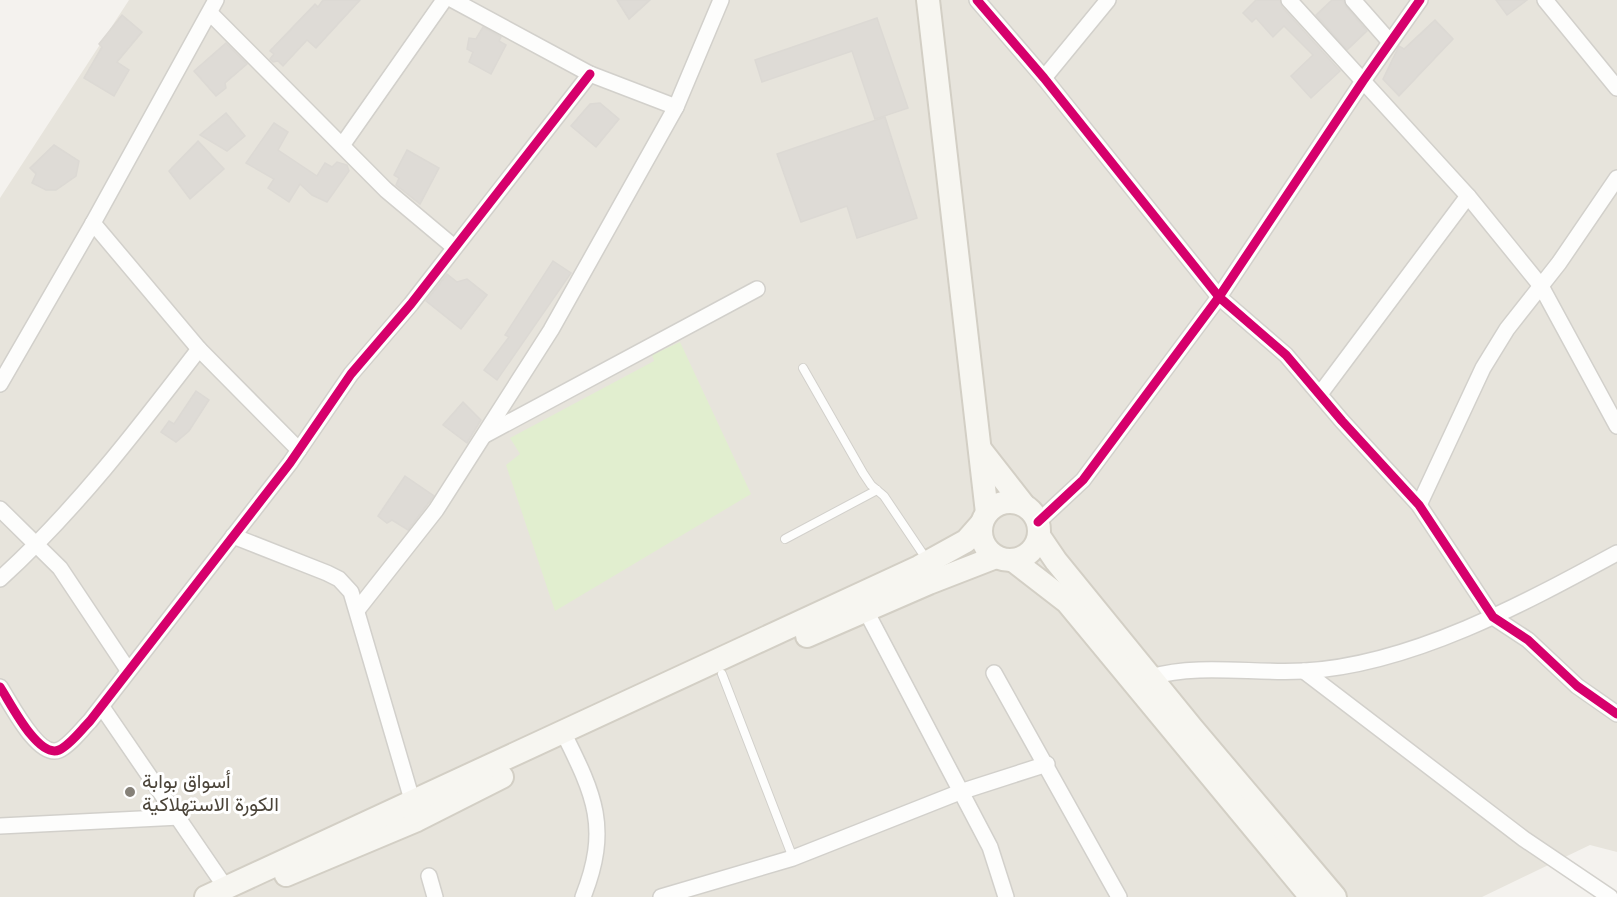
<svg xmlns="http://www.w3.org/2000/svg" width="1617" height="897" viewBox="0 0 1617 897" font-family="'Noto Sans',Vazirmatn,sans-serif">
	<rect width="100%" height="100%" fill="#f4f2ee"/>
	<path fill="#e7e4dc" d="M129,0H1617V852L1590,845L1482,897H0V198Z"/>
	<path fill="#e1eecf" d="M680,342L751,494L555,611L506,465L520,454L510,438L654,361L652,355Z"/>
	<g fill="#dedbd6" stroke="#dcd9d4" stroke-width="1.5">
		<path d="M323,0H360L316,48L307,40L283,66L278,61L273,62L270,59L274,54L270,51L315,4L318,7Z"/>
		<path d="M617,0H650L629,19Z"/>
		<path d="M1256,0H1280L1282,7L1340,71L1311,98L1291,76L1313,55L1284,26L1273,37L1256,18L1252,22L1243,13Z"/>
		<path d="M1332,0H1343L1346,6L1367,31L1347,50L1316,15Z"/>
		<path d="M1496,0H1527L1507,15Z"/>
		<path d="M122,15L142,32L117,62L129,70L114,96L84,78L102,47L99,44Z"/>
		<path d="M877,18L908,108L875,119L852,51L762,82L755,60Z"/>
		<path d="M1435,20L1453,39L1399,96L1383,79L1399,46L1404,49Z"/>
		<path d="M483,27L501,37L499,41L506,45L491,74L469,62L473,52L467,49L469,38L476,39Z"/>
		<path d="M226,43L247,64L225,83L226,88L216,96L194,71Z"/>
		<path d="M600,103L619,119L596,147L571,126L590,104Z"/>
		<path d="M226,113L245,136L227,151L200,135Z"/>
		<path d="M885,117L917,218L857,238L847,206L801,222L777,154Z"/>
		<path d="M274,123L288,132L278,150L317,176L325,163L332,167L337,162L347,165L349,171L327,202L312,195L300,184L289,202L268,188L274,179L246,163Z"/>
		<path d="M198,141L224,169L190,199L169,171Z"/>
		<path d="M54,145L79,161L76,176L56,190H46L32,183L36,174L30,168Z"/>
		<path d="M407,150L439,168L420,204L396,185L399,178L394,175Z"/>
		<path d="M553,261L571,273L497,380L484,370L509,337L505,335Z"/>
		<path d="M447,274L457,282L467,279L487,295L461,329L426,301Z"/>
		<path d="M196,391L209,400L189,431L176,442L161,432L169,421L174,424Z"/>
		<path d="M463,402L481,420L467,443L443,425Z"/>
		<path d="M405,476L434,496L408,530L392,520L387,523L378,516Z"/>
	</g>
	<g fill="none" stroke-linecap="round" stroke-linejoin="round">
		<defs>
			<g id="lane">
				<path d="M803,368L863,473L871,485L884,496L927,560"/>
				<path d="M785,539L877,490"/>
				<path d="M722,674L793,858"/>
			</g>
			<g id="street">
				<path d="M453,0L590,74L676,107"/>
				<path d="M977,0L1044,78L1219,297L1286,355L1342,421L1419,505L1493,617L1528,640L1577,686L1617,714"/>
				<path d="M1289,0L1468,196L1541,286L1617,426"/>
				<path d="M1353,0L1390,42"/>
				<path d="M1545,0L1617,88"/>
				<path d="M210,13L386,190L454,247"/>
				<path d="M1044,78L1108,0"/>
				<path d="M343,144L444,0"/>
				<path d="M93,223L199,349L299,450"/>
				<path d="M0,384L93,223L216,0"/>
				<path d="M1320,394L1468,196"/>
				<path d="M485,435L757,289"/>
				<path d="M1419,505L1483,368L1507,329L1559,263L1617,178"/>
				<path d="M0,509L60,568L128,670"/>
				<path d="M1038,522L1083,480L1219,297L1363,81L1420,0"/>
				<path d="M233,536L327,573L339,579L351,592L415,810"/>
				<path d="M0,579C75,511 137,430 199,349"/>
				<path d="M358,609L436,510L551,330L676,107L721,0"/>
				<path d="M866,611L990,847L1006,897"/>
				<path d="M1304,671L1524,839L1610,897"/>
				<path d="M994,673L1119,897"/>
				<path d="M1150,677C1201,663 1252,674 1304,671C1411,665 1525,603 1617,553"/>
				<path d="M0,687C10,702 38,759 59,750C70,745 81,730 90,721L290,463L351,374L411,304L590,74"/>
				<path d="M102,707L226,888"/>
				<path d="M563,732C595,796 610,828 583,897"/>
				<path d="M0,826L180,817"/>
				<path d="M429,876L435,897"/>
				<path d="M661,897L793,858L960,792L1047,764"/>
			</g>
			<g id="secondary">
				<path d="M928,0L987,513"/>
				<path d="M980,449L1023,504"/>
				<circle cx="1010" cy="531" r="29"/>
				<path d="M1039,536L1056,561L1192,728L1335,897"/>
				<path d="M1014,561L1067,602L1311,897"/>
				<path d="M807,636L929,583L996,557"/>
				<path d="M286,875L417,820L502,777"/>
				<path d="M206,897L919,567L966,541L981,524"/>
			</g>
		</defs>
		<use href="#lane" stroke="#d2d0cb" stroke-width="10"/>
		<use href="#street" stroke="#d2d0cb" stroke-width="18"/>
		<use href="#secondary" stroke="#d3cfc5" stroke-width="26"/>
		<use href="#lane" stroke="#fdfdfc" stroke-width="8"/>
		<use href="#street" stroke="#fdfdfc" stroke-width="15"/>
		<use href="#secondary" stroke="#f7f6f1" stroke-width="22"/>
		<defs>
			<g id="cycleway">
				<path d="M977,0L1044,78L1219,297L1286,355L1342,421L1419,505L1493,617L1528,640L1577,686L1617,714"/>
				<path d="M1038,522L1083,480L1219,297L1363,81L1420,0"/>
				<path d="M0,687C10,702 38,759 59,750C70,745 81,730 90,721L290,463L351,374L411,304L590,74"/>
			</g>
		</defs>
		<use href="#cycleway" stroke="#fff" stroke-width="13"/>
		<use href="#cycleway" stroke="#d6006c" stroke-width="9"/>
	</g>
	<circle fill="#868178" stroke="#fff" stroke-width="2" cx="130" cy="792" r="6"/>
	<g text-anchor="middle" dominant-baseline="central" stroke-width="6" stroke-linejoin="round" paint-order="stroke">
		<g font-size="20" fill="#4b4439" stroke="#fff" text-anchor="start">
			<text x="142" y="780">أسواق بوابة<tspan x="142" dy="23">الكورة الاستهلاكية</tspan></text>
		</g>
	</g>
</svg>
